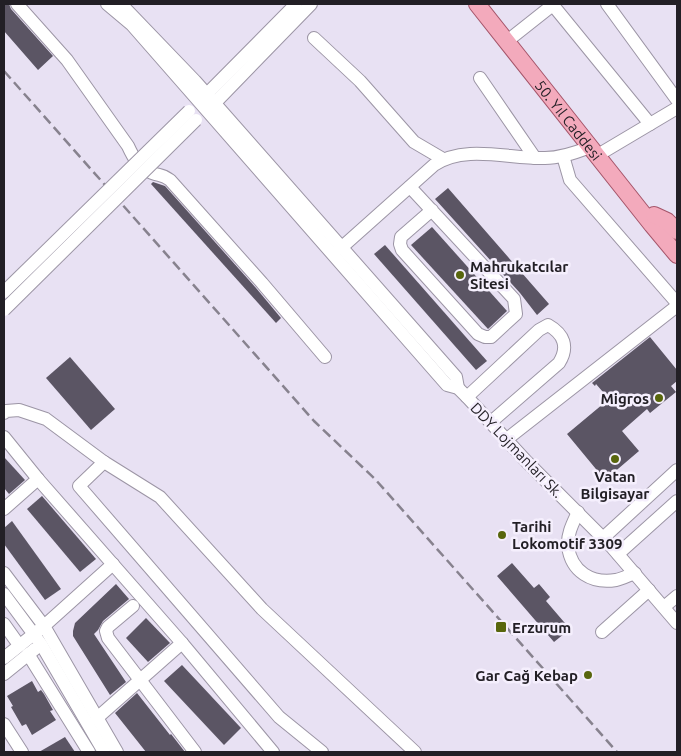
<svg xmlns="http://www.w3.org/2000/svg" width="681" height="756" viewBox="0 0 681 756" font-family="Ubuntu,sans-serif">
	<rect width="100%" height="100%" fill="#e8e1f3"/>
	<g fill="#5b5564">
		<path d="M4,4H9L11,9L53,56L38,70L4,31Z"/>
		<path d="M153,182L165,186L256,288L281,318L276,323L151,184Z"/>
		<path d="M448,188L549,304L537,315L520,293L435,199Z"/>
		<path d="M432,227L507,311L488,329L411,245Z"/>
		<path d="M385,245L487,361L476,370L374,254Z"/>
		<path d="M650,337L677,370V381L671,386L676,392L650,413L647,409L622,431L639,451L605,480L567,434L609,399L596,384L595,386L592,383Z"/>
		<path d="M70,357L115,409L91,430L46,378Z"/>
		<path d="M4,457L25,480L9,494L4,488Z"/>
		<path d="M42,496L96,559L80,572L27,509Z"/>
		<path d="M12,521L61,589L45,600L4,544V528Z"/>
		<path d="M512,563L534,588L539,584L550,597L546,601L570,629L554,642L497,576Z"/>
		<path d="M116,584L129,599L103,621L98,630L94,634L126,682L110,695L73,636V631L75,623Z"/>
		<path d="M146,618L170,643L148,662L126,638Z"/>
		<path d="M182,665L241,728L224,745L164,681Z"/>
		<path d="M32,681L38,692L41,690L44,694L53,710L50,711L56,720L32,735L26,724L22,726L11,707L13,706L7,696Z"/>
		<path d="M137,693L170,735L171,734L185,752H146L115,713Z"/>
		<path d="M65,737L75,752H39Z"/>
	</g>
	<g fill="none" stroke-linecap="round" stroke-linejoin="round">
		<defs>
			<g id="minor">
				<path d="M17,4L67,60L128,146C133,157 139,168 152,173C160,176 162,174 170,180L262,283L325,357"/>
				<path d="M107,4L132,25L447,385L458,388L467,397L527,462L610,545L677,623"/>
				<path d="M121,4L195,81L456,377L458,388"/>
				<path d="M552,4L650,124"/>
				<path d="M607,4L677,100"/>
				<path d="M314,38L360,81L414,142L443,159"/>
				<path d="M511,38L554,4"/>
				<path d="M480,78L535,158"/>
				<path d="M201,100L296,4"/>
				<path d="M209,109L311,4"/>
				<path d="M603,152L677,108"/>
				<path d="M563,156L570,180L677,303"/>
				<path d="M410,187L514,299L516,314L491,337H485L478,334L402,250L400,244L401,237L432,210"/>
				<path d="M341,248L434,165C465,144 509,159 545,158C560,158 575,153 590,147"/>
				<path d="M467,397L539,330L548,325C564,334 569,347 559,363L491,422"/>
				<path d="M4,413L6,411L19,410L46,419L104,462L160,497L262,609L415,752"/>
				<path d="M4,437L38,479"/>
				<path d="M507,439L677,306"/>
				<path d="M104,462L79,486L279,717L322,752"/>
				<path d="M4,509L38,479L182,643L273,752"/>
				<path d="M578,512C573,523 567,534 568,546C571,572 592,584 616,580C622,579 629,575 635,573"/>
				<path d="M603,538L677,470"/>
				<path d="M618,554L677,501"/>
				<path d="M4,573L44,626L117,752"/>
				<path d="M4,594L41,644L104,752"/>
				<path d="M133,606L108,627L106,631L108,638L195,752"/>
				<path d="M664,607L677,596"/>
				<path d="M4,624L19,645"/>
				<path d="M602,632L649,590"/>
				<path d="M28,654L89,752"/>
				<path d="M4,658L44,626L113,564"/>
				<path d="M4,674L35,649"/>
				<path d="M97,718L182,643"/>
				<path d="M4,724L22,752"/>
			</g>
			<g id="major">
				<path id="s1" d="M477,4L652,225L677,255"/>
				<path d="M654,215L667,221L677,231"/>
			</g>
		</defs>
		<use href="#minor" stroke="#9c95a5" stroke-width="14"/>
		<use href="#major" stroke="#a5556a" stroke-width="18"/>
		<use href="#minor" stroke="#fff" stroke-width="12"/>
		<use href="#major" stroke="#f3aabc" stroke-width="16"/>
		<path stroke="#87828e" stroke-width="2.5" stroke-dasharray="10 5" stroke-linecap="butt" d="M4,71L314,421L375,479L617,752"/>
		<defs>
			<g id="minor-bridge">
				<path d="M4,292L189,111"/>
				<path d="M4,310L196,120"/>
			</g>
		</defs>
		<use href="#minor-bridge" stroke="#9c95a5" stroke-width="14" stroke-linecap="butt"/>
		<use href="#minor-bridge" stroke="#fff" stroke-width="12"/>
	</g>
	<g fill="#58660d" stroke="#f5effd" stroke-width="2">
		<circle cx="460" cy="275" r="5"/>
		<circle cx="659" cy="398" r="5"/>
		<circle cx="615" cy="459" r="5"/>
		<circle cx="502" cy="535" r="5"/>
		<rect x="495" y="621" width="12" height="12" rx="2.5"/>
		<circle cx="588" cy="675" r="5"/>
	</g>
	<g text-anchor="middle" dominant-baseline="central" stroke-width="5" stroke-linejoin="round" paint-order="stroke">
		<g font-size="15" fill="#221f25" stroke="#f5effd">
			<text stroke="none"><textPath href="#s1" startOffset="148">50. Yıl Caddesi</textPath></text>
			<text transform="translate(517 450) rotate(46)">DDY Lojmanları Sk.</text>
		</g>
		<g font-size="15" font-weight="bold" fill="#221f25" stroke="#f5effd" text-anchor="start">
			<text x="470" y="266">Mahrukatcılar<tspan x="470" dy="17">Sitesi</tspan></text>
			<text x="649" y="398" text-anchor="end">Migros</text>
			<text x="615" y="476" text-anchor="middle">Vatan<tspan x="615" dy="17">Bilgisayar</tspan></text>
			<text x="512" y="526">Tarihi<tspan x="512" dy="17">Lokomotif 3309</tspan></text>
			<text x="512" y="627">Erzurum</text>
			<text x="578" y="675" text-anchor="end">Gar Cağ Kebap</text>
		</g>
	</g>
	<rect width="681" height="756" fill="none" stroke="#221f25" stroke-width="10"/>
</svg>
